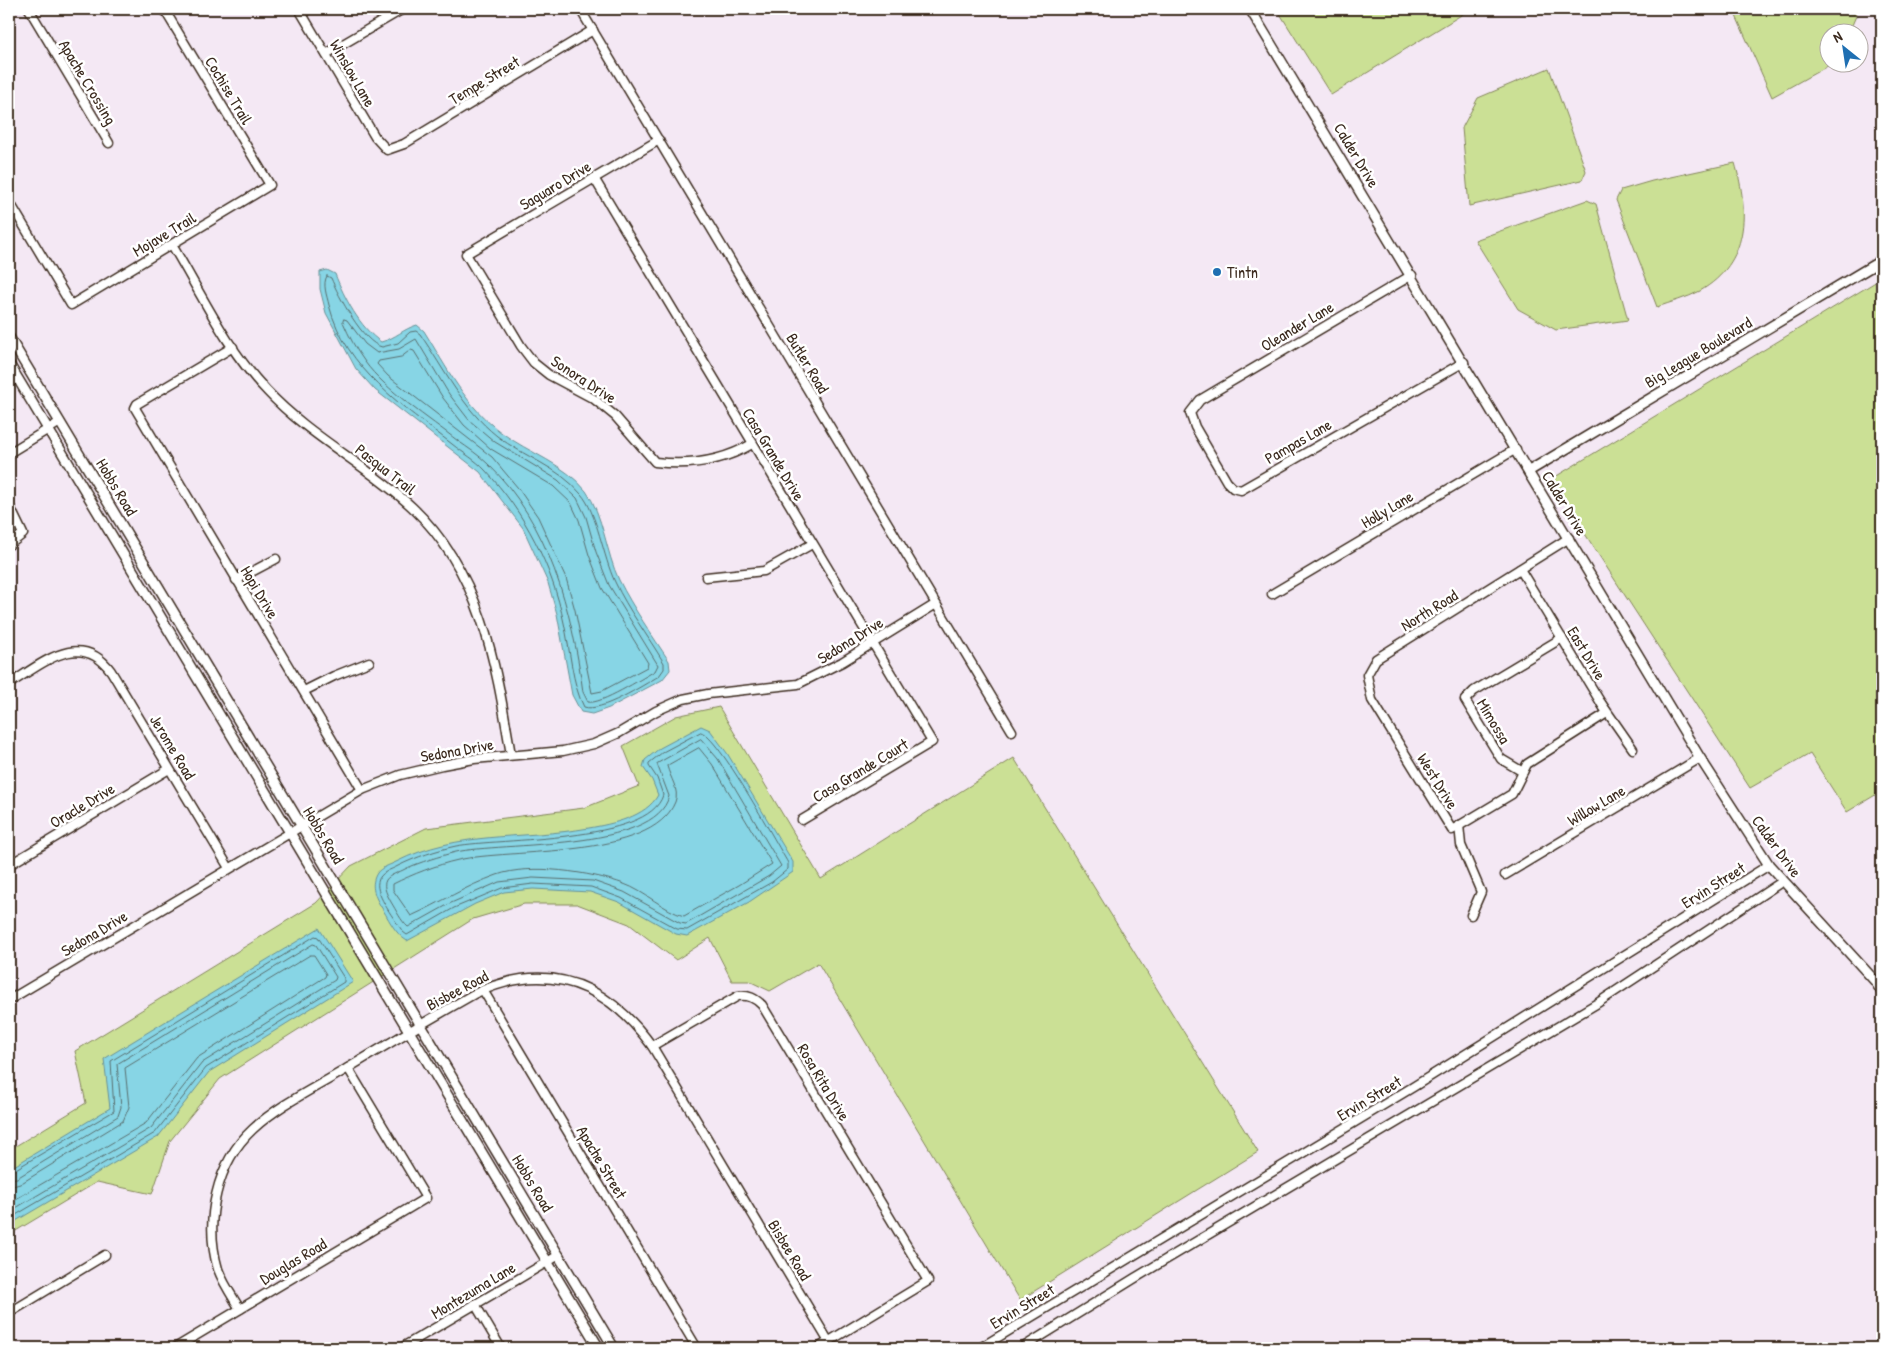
<svg xmlns="http://www.w3.org/2000/svg" width="1891" height="1357" viewBox="0 0 1891 1357" font-family="'Patrick Hand',sans-serif">
	<rect width="100%" height="100%" fill="#f4e8f4"/>
	<filter id="ink" filterUnits="userSpaceOnUse"><feTurbulence type="fractalNoise" baseFrequency=".02" numOctaves="2"/><feDisplacementMap in="SourceGraphic" scale="10" xChannelSelector="R" yChannelSelector="G"/><feConvolveMatrix kernelMatrix="1 2 1 2 8 2 1 2 1" color-interpolation-filters="sRGB"/></filter>
	<g filter="url(#ink)">
		<g fill="#cbe095" stroke="#83855a">
			<path d="M1277,9H1471L1331,95Z"/>
			<path d="M1733,9H1855L1856,16L1849,32H1828V62L1833,63L1772,97Z"/>
			<path d="M1549,68L1586,171L1582,180L1469,206L1462,128L1478,98Z"/>
			<path d="M1735,163C1749,211 1750,262 1700,291C1687,298 1671,302 1657,307L1616,200L1621,190L1652,181Z"/>
			<path d="M1587,200L1596,204L1628,320L1556,330L1518,309L1475,240Z"/>
			<path d="M1882,278V791L1847,812L1810,754L1750,788L1550,480Z"/>
			<path d="M719,707L821,879L1014,758L1258,1152L1020,1300L818,963L770,991L749,981H732L710,938L676,960L629,924L577,904H524L473,919L220,1079L170,1141L152,1194L97,1182L9,1235V1150L86,1103L75,1051L316,903L351,866L426,828L584,808L639,786L623,746L676,716Z"/>
		</g>
		<g fill="#87d5e5" stroke="#699195">
			<path d="M327,270L335,274C344,297 360,328 381,342C396,338 403,329 417,325L424,331C447,368 466,407 502,433C529,453 565,464 586,491C603,514 606,553 619,580C633,608 652,635 669,661L670,670L662,680L609,708L592,714L581,712L572,695L557,614L548,583L523,528L480,472L375,390L356,369L326,313L320,289V272Z"/>
			<path d="M701,726L710,730L727,753L793,862V872L749,902L687,936L676,934L619,902L590,892L533,889L504,892L475,904L407,941C394,933 388,917 380,905C374,895 370,884 377,873C380,868 390,865 396,862C459,830 522,840 589,828C612,824 646,817 658,795L652,780L643,767L645,760L660,748Z"/>
			<path d="M319,928L353,982L209,1072L158,1137L9,1225V1169L110,1108L104,1059Z"/>
		</g>
		<g fill="none" stroke-linecap="round" stroke-linejoin="round">
			<g stroke="#596e6e" stroke-width="1">
				<path d="M327,276L331,278C338,295 363,343 382,347L398,343L410,332L416,331L420,334C445,370 462,408 497,436C524,457 559,467 581,494C597,512 603,557 615,582C628,610 648,636 664,663V669L659,676C643,685 601,713 584,707C572,685 570,648 564,623C552,566 525,513 485,470C476,460 463,453 452,444C403,406 346,370 329,305C327,296 322,284 327,276Z"/>
				<path d="M344,319L347,320L365,344L377,353L399,349L416,339L449,394L469,420L495,442L558,480L577,498L586,517L596,552L609,585L658,665L655,671C642,678 601,705 588,702L583,692C572,610 549,523 488,464C479,455 468,448 458,441C430,419 385,390 365,362C356,350 349,336 343,322Z"/>
				<path d="M411,350L414,351L443,398L464,425L491,449L553,486L571,503L579,520L589,555L602,588L648,663L647,667L602,691L592,693L575,610L566,578L538,517L518,488L492,457L388,376L377,364L379,361L401,357Z"/>
				<path d="M701,732C719,737 775,841 788,863V869L772,882L687,930L677,929L621,898L591,887L533,884L502,888L454,908L407,935L403,932C396,921 375,895 378,882C380,872 391,870 398,866C416,857 437,850 456,846C499,838 649,843 663,795L657,778L649,766V763L663,752Z"/>
				<path d="M701,739L718,759L781,866L769,876L686,924L680,923L624,892L593,881L533,878L499,882L451,903L408,927C401,921 396,910 391,902C388,896 382,887 386,880C389,875 400,872 405,869C420,862 440,856 456,852C501,842 656,851 669,796L657,764Z"/>
				<path d="M699,748L712,764L772,864L739,885L684,916C665,911 644,891 624,884C591,872 530,863 497,875C466,886 440,903 411,916L393,890V884C413,874 436,865 458,860C509,848 652,860 675,802C680,790 670,778 667,766Z"/>
				<path d="M9,1173L114,1111L111,1061L315,936L318,937L344,978V982L206,1068L155,1133L9,1219"/>
				<path d="M9,1179L17,1178L118,1116L121,1107L117,1064L313,944L316,945L336,977L335,980L202,1063L151,1128L9,1212"/>
				<path d="M9,1187L20,1184L123,1121L129,1107L125,1068L310,955H314L326,974L325,977L197,1058L146,1123L9,1203"/>
			</g>
			<defs>
				<g id="minor">
					<path d="M29,9L109,143"/>
					<path d="M299,9L375,137L387,150L404,144L593,30"/>
					<path d="M580,9L1012,731"/>
					<path d="M326,54L403,9"/>
					<path d="M659,140L466,254L521,346L534,363L549,375L594,399L615,416L655,462C689,466 723,461 752,444"/>
					<path d="M594,178L932,742L802,820"/>
					<path d="M9,201L71,305L270,185L164,9"/>
					<path d="M172,245C201,293 227,350 267,391C309,436 367,465 412,507C482,573 496,665 511,755"/>
					<path d="M1412,275L1200,400L1190,413L1195,427L1227,482L1233,488L1241,490L1464,362"/>
					<path d="M233,347L137,404L135,408L362,790"/>
					<path d="M9,453L60,422"/>
					<path d="M9,505L23,534L9,545"/>
					<path d="M1569,538L1376,659L1367,675L1372,700L1452,830L1512,794L1527,764L1607,713L1601,703"/>
					<path d="M1520,569L1601,703L1633,749"/>
					<path d="M706,577L764,571L812,544"/>
					<path d="M236,580L276,559"/>
					<path d="M1272,594L1516,449"/>
					<path d="M9,684C42,664 80,629 111,671L229,868"/>
					<path d="M304,691L334,676L369,662"/>
					<path d="M1523,772L1501,759L1465,700L1474,691L1562,638"/>
					<path d="M1459,825L1461,845L1481,892L1471,915"/>
					<path d="M9,865L169,769"/>
					<path d="M1505,875L1700,758"/>
					<path d="M483,990L697,1348"/>
					<path d="M9,1000L362,790L400,775L442,765L474,759L563,751L594,744L619,733L656,711L683,699L708,694L798,684L842,662L936,604"/>
					<path d="M652,1046L738,996C749,995 755,998 762,1005L928,1281L818,1348"/>
					<path d="M9,1083V1084"/>
					<path d="M475,1304L501,1348"/>
					<path d="M240,1309C232,1296 223,1283 218,1269C204,1221 216,1163 253,1129C279,1105 313,1089 343,1071C386,1045 430,1019 474,994C548,959 606,983 652,1046L829,1342"/>
					<path d="M9,1313L105,1255"/>
					<path d="M175,1348L426,1198L348,1068"/>
					<path d="M401,1348L559,1255"/>
					<path d="M980,1348L1413,1087L1769,865"/>
					<path d="M1022,1348L1135,1278L1596,1004L1783,881"/>
				</g>
				<g id="tertiary">
					<path d="M1250,9L1700,758L1769,865L1875,981L1882,992"/>
					<path d="M9,337L614,1348"/>
					<path d="M9,364L599,1348"/>
					<path d="M1529,471L1882,260"/>
				</g>
			</defs>
			<use href="#minor" stroke="#3b2a1e" stroke-width="11"/>
			<use href="#tertiary" stroke="#3b2a1e" stroke-width="12"/>
			<use href="#minor" stroke="#fff" stroke-width="8"/>
			<use href="#tertiary" stroke="#fff" stroke-width="9"/>
		</g>
	</g>
	<circle fill="#1f6fb2" stroke="#fff" stroke-width="2" cx="1217" cy="272" r="5"/>
	<g text-anchor="middle" dominant-baseline="central" stroke-width="5" stroke-linejoin="round" paint-order="stroke">
		<g font-size="16" fill="#3b2a1e" stroke="#fff">
			<text transform="translate(353 73) rotate(60)">Winslow Lane</text>
			<text transform="translate(484 80) rotate(-31)">Tempe Street</text>
			<text transform="translate(88 82) rotate(59)">Apache Crossing</text>
			<text transform="translate(229 90) rotate(59)">Cochise Trail</text>
			<text transform="translate(1357 155) rotate(59)">Calder Drive</text>
			<text transform="translate(555 185) rotate(-31)">Saguaro Drive</text>
			<text transform="translate(164 234) rotate(-31)">Mojave Trail</text>
			<text transform="translate(1297 326) rotate(-31)">Oleander Lane</text>
			<text transform="translate(1698 352) rotate(-31)">Big League Boulevard</text>
			<text transform="translate(808 363) rotate(59)">Butler Road</text>
			<text transform="translate(584 379) rotate(33)">Sonora Drive</text>
			<text transform="translate(1298 441) rotate(-30)">Pampas Lane</text>
			<text transform="translate(774 454) rotate(59)">Casa Grande Drive</text>
			<text transform="translate(386 469) rotate(38)">Pasqua Trail</text>
			<text transform="translate(117 487) rotate(59)">Hobbs Road</text>
			<text transform="translate(1565 503) rotate(59)">Calder Drive</text>
			<text transform="translate(1387 509) rotate(-31)">Holly Lane</text>
			<text transform="translate(260 592) rotate(59)">Hopi Drive</text>
			<text transform="translate(1429 610) rotate(-32)">North Road</text>
			<text transform="translate(850 640) rotate(-32)">Sedona Drive</text>
			<text transform="translate(1587 653) rotate(59)">East Drive</text>
			<text transform="translate(1494 721) rotate(59)">Mimossa</text>
			<text transform="translate(173 747) rotate(59)">Jerome Road</text>
			<text transform="translate(457 750) rotate(-10)">Sedona Drive</text>
			<text transform="translate(860 770) rotate(-31)">Casa Grande Court</text>
			<text transform="translate(1438 781) rotate(58)">West Drive</text>
			<text transform="translate(82 805) rotate(-31)">Oracle Drive</text>
			<text transform="translate(1596 805) rotate(-31)">Willow Lane</text>
			<text transform="translate(324 835) rotate(59)">Hobbs Road</text>
			<text transform="translate(1777 846) rotate(54)">Calder Drive</text>
			<text transform="translate(1713 885) rotate(-32)">Ervin Street</text>
			<text transform="translate(94 933) rotate(-31)">Sedona Drive</text>
			<text transform="translate(457 990) rotate(-28)">Bisbee Road</text>
			<text transform="translate(824 1082) rotate(59)">Rosa Rita Drive</text>
			<text transform="translate(1369 1098) rotate(-31)">Ervin Street</text>
			<text transform="translate(602 1162) rotate(59)">Apache Street</text>
			<text transform="translate(533 1183) rotate(59)">Hobbs Road</text>
			<text transform="translate(790 1250) rotate(59)">Bisbee Road</text>
			<text transform="translate(293 1261) rotate(-31)">Douglas Road</text>
			<text transform="translate(473 1290) rotate(-31)">Montezuma Lane</text>
			<text transform="translate(1022 1306) rotate(-31)">Ervin Street</text>
		</g>
		<g font-size="16" fill="#3b2a1e" stroke="#fff" text-anchor="start">
			<text x="1227" y="272">Tintn</text>
		</g>
	</g>
	<rect width="1891" height="1357" fill="none" stroke="#fff" stroke-width="30"/>
	<rect x="15" y="15" width="1861" height="1327" fill="none" stroke="#3b2a1e" stroke-width="2" filter="url(#ink)"/>
	<g transform="translate(1844 48) rotate(330)"><circle r="24" fill="#ffffff" stroke="#b1aaa5"/>
	<path d="M0-4L9 19L0 12L-9 19Z" fill="#1f6fb2"/>
	<text y="-8" font-size="14" font-weight="bold" text-anchor="middle" fill="#3b2a1e">N</text>
	</g>
</svg>
